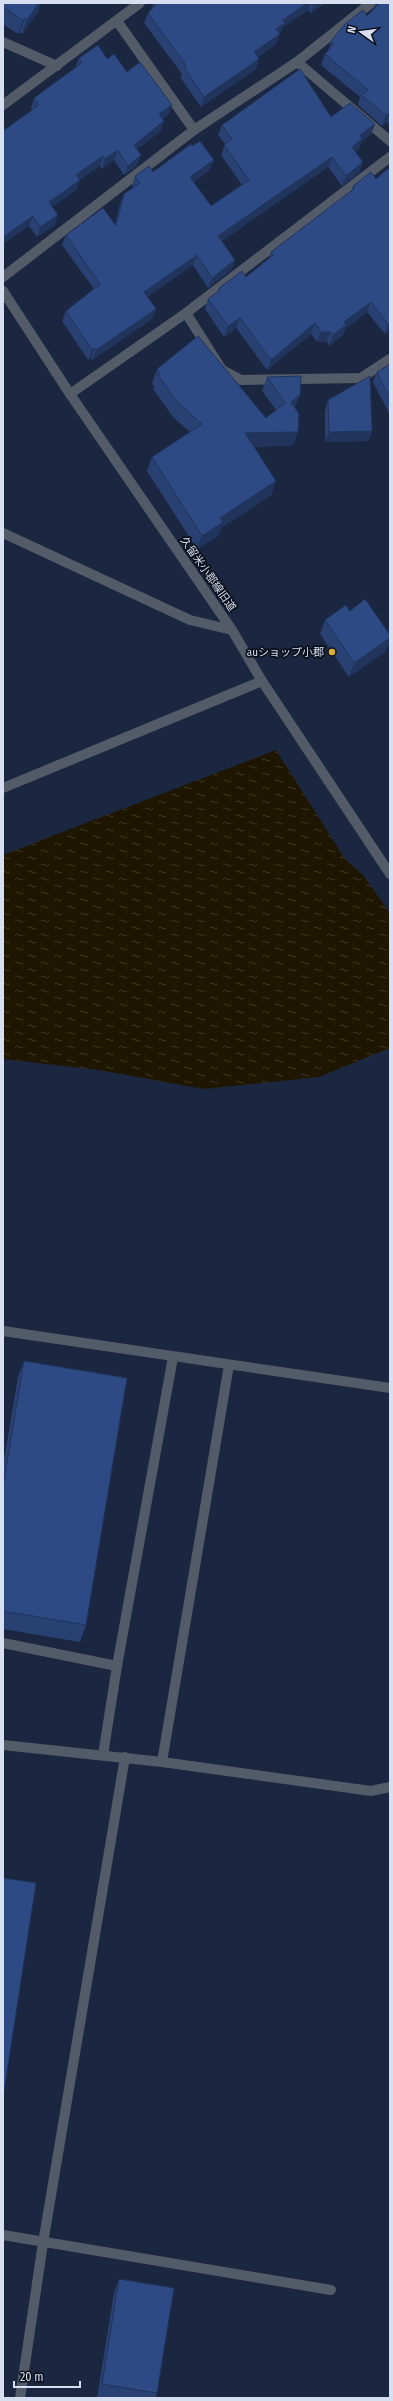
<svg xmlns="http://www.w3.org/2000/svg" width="393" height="2401" viewBox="0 0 393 2401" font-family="'Fira Sans Condensed','Noto Sans JP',sans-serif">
	<defs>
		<pattern id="water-ripples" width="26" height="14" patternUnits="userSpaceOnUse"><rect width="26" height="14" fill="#1f1600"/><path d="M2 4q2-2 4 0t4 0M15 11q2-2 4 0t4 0" fill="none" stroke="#3f3726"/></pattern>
	</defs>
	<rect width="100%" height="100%" fill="#1b2740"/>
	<path fill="url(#water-ripples)" d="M276,750L345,859L363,875L390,913V1048L319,1077L204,1089L99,1070L3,1059V855Z"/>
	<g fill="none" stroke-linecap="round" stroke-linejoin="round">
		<g stroke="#545b68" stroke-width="10">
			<path d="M3,42L57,66"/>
			<path d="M3,1331L390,1388"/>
			<path d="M3,1643L117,1666L103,1755"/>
			<path d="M117,1666L173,1357"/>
			<path d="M3,1745L162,1762L371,1791L390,1787"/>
			<path d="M162,1762L229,1365"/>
			<path d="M3,2235L331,2290"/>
			<path d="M20,2398L43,2243L125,1757"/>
		</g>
		<g stroke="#545b68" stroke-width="10">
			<path d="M117,21L194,130L297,62L390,141"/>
			<path d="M297,62L371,3"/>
			<path d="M3,105L140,3"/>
			<path d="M3,277L194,130"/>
			<path d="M186,313L222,370L241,380L361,378L390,359"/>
			<path d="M70,394L186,313L390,157"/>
			<path d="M3,533L190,620L232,630"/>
			<path d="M3,788L262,681"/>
		</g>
		<path stroke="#545b68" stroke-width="10" d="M3,291L70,394L232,630L262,681L390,874"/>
	</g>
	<g fill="#284072">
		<path d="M3,3L38,12L22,34L20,32L18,34L3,24Z"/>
		<path d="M154,3H325L311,13L308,10L283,27L281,33L279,34L276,44L258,57L259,59L256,69L201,107L180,77L182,74L144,23L148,13L152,8Z"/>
		<path d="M390,3V125L387,122L382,126L358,105L360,97L321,65L325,54L328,52L331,41L367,16Z"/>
		<path d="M79,58L107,59L127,72L172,105L169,114L163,119L161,131L137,149L138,165L124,175L114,160L102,169L100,166L79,180L76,190L52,207L55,225L37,237L29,226L32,110L31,108L34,98L75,68Z"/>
		<path d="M331,117L375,124L371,134L362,141L359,149L356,151L360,172L342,186L328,167L222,241L235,260L231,270L208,288L193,265L147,297L156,309L152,319L92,360L91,358L88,360L62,321L66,311L94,289L62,245L66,235L115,225L120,204L124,194L133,188L132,186L135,176L153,172L192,146L210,170L193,182L211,206L242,185L221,155L225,144L218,135L222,125Z"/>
		<path d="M390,167V330L385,334L367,312L345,329L343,335L329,346L327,342H317L311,334L267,370L236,328L224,337L205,309L208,299L218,292L219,288L246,277L269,259L271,252L351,191L353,186L376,179Z"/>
		<path d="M390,364V415L373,382L377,372Z"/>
		<path d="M157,369L266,418L276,410L262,391L267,377L295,409L298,432L293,445L254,447L276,481L271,495L221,528L218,536L197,549L147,471L152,457L190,432L173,417L153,389L154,386L152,383Z"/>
		<path d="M328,400L372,431L368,441L325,442V410Z"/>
		<path d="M350,611L386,651L349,677L320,634L325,620Z"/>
		<path d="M24,1361L86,1625L80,1642L3,1629V1466L18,1377Z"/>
		<path d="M119,2279L157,2393L155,2398H97L114,2293Z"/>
	</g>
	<g fill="#20345c">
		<path d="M37,3H41L38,12L22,34L27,20Z"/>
		<path d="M307,3H311L308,10L283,27L281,33L279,34L276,44L251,62L254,52L276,29L283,20Z"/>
		<path d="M314,3H325L311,13Z"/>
		<path d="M25,18L20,32L18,34L23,21Z"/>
		<path d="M259,59L256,69L201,107L204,97Z"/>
		<path d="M172,105L169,114L156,124L159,114Z"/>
		<path d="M390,112L387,122L382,126L386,115Z"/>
		<path d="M164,121L161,131L130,155L134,145Z"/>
		<path d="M375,124L371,134L362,141L359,149L349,156L352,147L360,135Z"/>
		<path d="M118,150L114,160L102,169L105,159Z"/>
		<path d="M141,155L138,165L124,175L128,166Z"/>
		<path d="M103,156L100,166L72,184L76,175Z"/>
		<path d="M332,157L328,167L215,246L218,236Z"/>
		<path d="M214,160L210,170L186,187L190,177Z"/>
		<path d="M363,162L360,172L342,186L346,176Z"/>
		<path d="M80,180L76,190L45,212L49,202Z"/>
		<path d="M58,215L55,225L37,237L40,227Z"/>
		<path d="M33,216L29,226L3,244V237Z"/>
		<path d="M197,255L193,265L140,302L144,292Z"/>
		<path d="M235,260L231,270L208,288L212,278Z"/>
		<path d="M371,302L367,312L345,329L343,335L329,346L333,335L344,322Z"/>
		<path d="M156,309L152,319L92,360L96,350Z"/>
		<path d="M240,318L236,328L224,337L228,326Z"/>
		<path d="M315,323L311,334L267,370L271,360Z"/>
		<path d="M390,323V330L385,334L388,324Z"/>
		<path d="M321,332H330L327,342H317Z"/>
		<path d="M95,348L91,358L88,360L92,350Z"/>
		<path d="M300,395L295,408L291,402Z"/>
		<path d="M372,431L368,441L325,442L329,432Z"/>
		<path d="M298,432L293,445L240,447L245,433Z"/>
		<path d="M276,481L271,495L221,528L218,536L197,549L202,536L220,518Z"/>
		<path d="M390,638V641L386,651L349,677L354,663Z"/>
	</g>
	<g fill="#2e4a84" stroke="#20345c">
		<path d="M3,3H39L27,20L25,18L23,21L3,6Z"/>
		<path d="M157,3H307L283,20L285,23L276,29L280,34L254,52L259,59L204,97L184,67L186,65L148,13L157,4Z"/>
		<path d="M379,3H390V112L386,115L361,95L368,90L325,54L334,44L331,41L345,24L363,10L367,16Z"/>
		<path d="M98,45L107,59L114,54L127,72L140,62L172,105L159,114L164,121L134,145L141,155L128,166L118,150L105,159L103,156L76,175L80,180L49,202L58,215L40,227L33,216L3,237V131L39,105L34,98L82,63L79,58Z"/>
		<path d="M300,69L331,117L350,103L375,124L360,135L362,139L352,147L363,162L346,176L332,157L218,236L235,260L212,278L197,255L144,292L156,309L96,350L95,348L92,350L66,311L100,284L66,235L103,208L116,226L124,194L140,183L135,176L149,166L153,172L191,144L192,146L200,141L214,160L190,177L211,206L249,180L224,145L232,139L222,125Z"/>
		<path d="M390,167V323L388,324L371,302L344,322L346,325L333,335L330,332H321L315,323L271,360L240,318L228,326L208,299L220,290L219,288L242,271L246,277L273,255L271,252L355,188L353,186L371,172L376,179Z"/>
		<path d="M198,336L266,418L285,403L267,377L301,376L300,395L291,402L299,414L298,432L245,433L276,481L220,518L223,522L202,536L152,457L202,424L178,403L158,375L160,374L157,369Z"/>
		<path d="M390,364V398L377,372Z"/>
		<path d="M370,376L372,431L329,432L328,400Z"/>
		<path d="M365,599L390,635V638L354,663L325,620L346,605L350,611Z"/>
		<path d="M24,1361L127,1378L86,1625L3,1611V1486Z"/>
		<path d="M3,1878L36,1883L3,2098Z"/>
		<path d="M119,2279L174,2288L157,2393L102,2384Z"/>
	</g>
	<circle fill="#deb133" stroke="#0b101c" stroke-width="1.5" cx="332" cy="652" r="4"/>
	<g text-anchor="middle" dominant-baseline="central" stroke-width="3.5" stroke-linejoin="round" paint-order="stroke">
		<g font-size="11" fill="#d7dff0" stroke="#0b101c">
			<text transform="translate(208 574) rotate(55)">久留米小郡線旧道</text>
		</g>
		<g font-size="11" fill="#d7dff0" stroke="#0b101c" text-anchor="end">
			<text x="324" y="652">auショップ小郡</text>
		</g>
	</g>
	<rect width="393" height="2401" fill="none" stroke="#d7dff0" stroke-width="8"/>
	<g transform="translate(361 32) rotate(284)" stroke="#0b101c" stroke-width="3" paint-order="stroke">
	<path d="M0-3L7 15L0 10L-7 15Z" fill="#d7dff0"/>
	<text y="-6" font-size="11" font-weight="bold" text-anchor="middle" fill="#d7dff0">N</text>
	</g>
	<path d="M14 2381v6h66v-6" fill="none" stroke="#d7dff0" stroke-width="2"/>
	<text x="20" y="2381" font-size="12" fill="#d7dff0" stroke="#0b101c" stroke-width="3" paint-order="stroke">20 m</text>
</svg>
